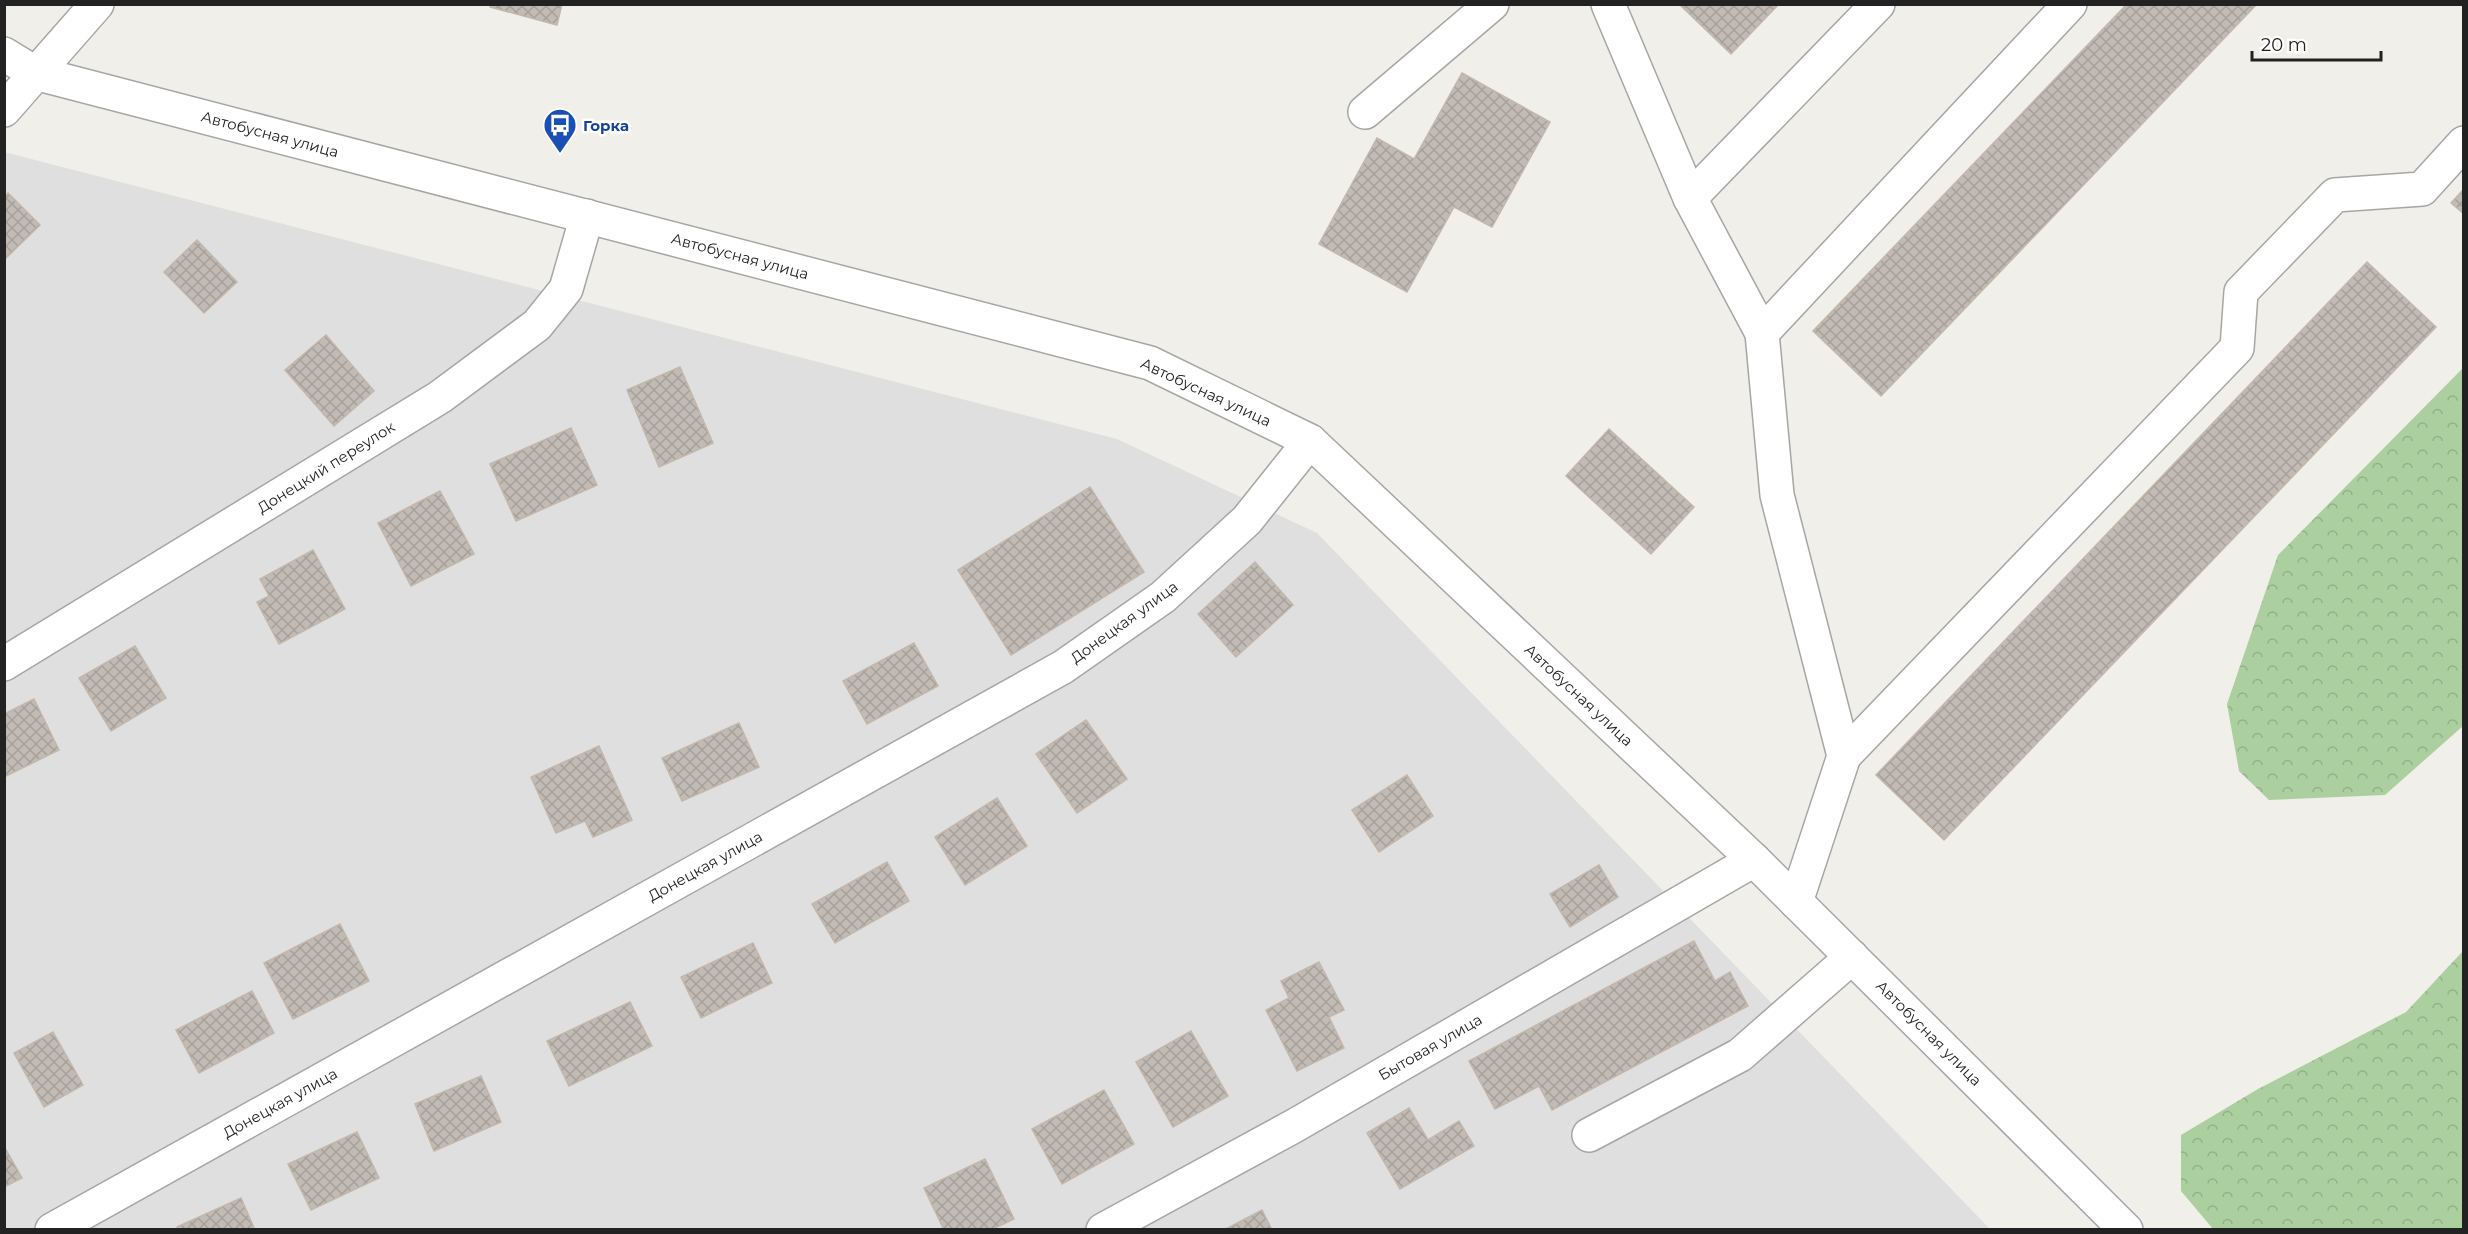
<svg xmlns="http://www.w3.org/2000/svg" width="2468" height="1234" viewBox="0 0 2468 1234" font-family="Montserrat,sans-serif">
	<defs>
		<pattern id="forest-crowns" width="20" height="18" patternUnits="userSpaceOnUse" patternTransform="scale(1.5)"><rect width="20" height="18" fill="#abcf9f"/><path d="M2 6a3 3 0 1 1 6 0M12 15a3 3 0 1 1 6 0" fill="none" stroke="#93b189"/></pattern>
		<pattern id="building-cross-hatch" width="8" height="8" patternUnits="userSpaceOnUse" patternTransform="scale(1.5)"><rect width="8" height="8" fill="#c2bbb5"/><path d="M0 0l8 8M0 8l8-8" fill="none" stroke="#a6a09b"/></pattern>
	</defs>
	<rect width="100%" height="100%" fill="#f1efe9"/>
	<path fill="#e0dfdf" d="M4,152L1117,439L1317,533L1990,1229H5Z"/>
	<g fill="url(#forest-crowns)">
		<path d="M2463,368V726L2385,795L2269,800L2239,771L2227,704L2278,555Z"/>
		<path d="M2463,951V1229H2213L2181,1191V1135L2258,1089L2406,1012Z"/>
	</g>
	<g fill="url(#building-cross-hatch)" stroke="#c3b7ab" stroke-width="1.5">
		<path d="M491,4H562L557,25L490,7Z"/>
		<path d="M1679,4H1779L1731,54Z"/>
		<path d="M2127,4H2257L1881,396L1813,331Z"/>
		<path d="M1462,73L1550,122L1492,227L1454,207L1407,292L1319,244L1377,138L1414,159Z"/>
		<path d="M2464,189V214L2451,203Z"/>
		<path d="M8,193L40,225L4,260V197Z"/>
		<path d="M197,240L237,282L204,313L164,272Z"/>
		<path d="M2367,262L2436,327L1944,840L1876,775Z"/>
		<path d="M326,335L374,391L334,426L285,370Z"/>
		<path d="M680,367L713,443L659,467L627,390Z"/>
		<path d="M571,428L597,485L516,521L490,464Z"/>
		<path d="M1609,429L1694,507L1651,554L1566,476Z"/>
		<path d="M1090,487L1144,572L1011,655L958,570Z"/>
		<path d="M440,491L474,554L411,586L378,523Z"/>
		<path d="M313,550L345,609L279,644L257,602L269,596L260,579Z"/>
		<path d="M1255,562L1293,605L1236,657L1198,614Z"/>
		<path d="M914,643L938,686L867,724L843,681Z"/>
		<path d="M135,646L166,698L111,731L79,678Z"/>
		<path d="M34,699L59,750L4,777V714Z"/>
		<path d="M1086,720L1127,779L1077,813L1036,754Z"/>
		<path d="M739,723L759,767L682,801L662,758Z"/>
		<path d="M599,746L632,820L593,837L585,821L556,833L531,777Z"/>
		<path d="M1407,775L1433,816L1379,852L1352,810Z"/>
		<path d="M997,798L1027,846L965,885L935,837Z"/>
		<path d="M887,862L909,901L835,943L812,904Z"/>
		<path d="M1599,865L1618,897L1570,927L1550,894Z"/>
		<path d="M340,924L369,981L293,1019L264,963Z"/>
		<path d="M1694,941L1715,981L1730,972L1748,1006L1552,1110L1539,1086L1495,1109L1469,1061Z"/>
		<path d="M753,943L772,983L701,1018L681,977Z"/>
		<path d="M1319,962L1344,1010L1329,1017L1344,1048L1297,1071L1266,1010L1289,998L1281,981Z"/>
		<path d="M252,991L274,1033L199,1073L176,1030Z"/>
		<path d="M630,1002L652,1046L569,1086L547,1041Z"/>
		<path d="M1191,1031L1228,1096L1173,1127L1136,1062Z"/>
		<path d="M53,1032L83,1085L44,1107L14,1053Z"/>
		<path d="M481,1076L501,1122L434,1151L415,1104Z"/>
		<path d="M1104,1090L1134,1144L1062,1184L1032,1129Z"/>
		<path d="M1409,1108L1428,1140L1459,1121L1474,1146L1400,1189L1367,1133Z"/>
		<path d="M357,1132L379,1178L311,1210L288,1164Z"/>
		<path d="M4,1146L22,1178L4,1187Z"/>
		<path d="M985,1159L1014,1219L991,1230H944L924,1188Z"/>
		<path d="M241,1198L255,1230H178L177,1227Z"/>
		<path d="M1262,1210L1272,1230H1224Z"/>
	</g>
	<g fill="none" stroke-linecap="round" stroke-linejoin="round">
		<defs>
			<g id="minor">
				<path d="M1608,4L1690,198L1762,333L1777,495L1844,756L1796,902"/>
				<path d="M4,54L35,73L1150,363L1310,441L1754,860L2126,1230"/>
				<path d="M4,110L97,4"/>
				<path d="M1365,112L1492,4"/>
				<path d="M1690,198L1878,4"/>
				<path d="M1762,333L2070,4"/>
				<path d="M4,664L440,397L537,325L566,289L587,216"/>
				<path d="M1844,756L2237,348L2241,292L2335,195L2422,189L2464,143"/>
				<path d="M1589,1135L1740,1055L1852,957"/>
				<path d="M52,1230L1063,667L1163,597L1247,520L1310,441"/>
				<path d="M1103,1230L1294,1126L1754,860"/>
			</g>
		</defs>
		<use href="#minor" stroke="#a6a6a6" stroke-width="36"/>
		<use href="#minor" stroke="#fff" stroke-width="33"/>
	</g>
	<defs>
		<symbol id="bus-pin" viewBox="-11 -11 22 30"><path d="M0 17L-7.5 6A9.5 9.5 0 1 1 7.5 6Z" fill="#1a4fb4" stroke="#fff"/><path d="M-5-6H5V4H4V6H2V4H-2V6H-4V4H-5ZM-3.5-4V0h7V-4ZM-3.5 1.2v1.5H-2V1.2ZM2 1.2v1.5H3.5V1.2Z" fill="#fff"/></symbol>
	</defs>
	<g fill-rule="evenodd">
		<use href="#bus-pin" x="541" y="106" width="38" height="52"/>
	</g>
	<g text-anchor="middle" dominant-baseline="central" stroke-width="5" stroke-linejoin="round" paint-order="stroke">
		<g font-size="15" font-weight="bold" fill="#164399" stroke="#fff" text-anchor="start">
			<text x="583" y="125">Горка</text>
		</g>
		<g font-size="15" fill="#222" stroke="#fff">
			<text transform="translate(270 134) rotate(15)">Автобусная улица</text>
			<text transform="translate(740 256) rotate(15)">Автобусная улица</text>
			<text transform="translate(1206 392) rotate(25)">Автобусная улица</text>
			<text transform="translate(326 467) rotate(-32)">Донецкий переулок</text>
			<text transform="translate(1124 622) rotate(-36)">Донецкая улица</text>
			<text transform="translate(1579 695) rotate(43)">Автобусная улица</text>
			<text transform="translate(705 866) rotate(-29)">Донецкая улица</text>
			<text transform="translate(1929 1033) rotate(45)">Автобусная улица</text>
			<text transform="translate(1430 1047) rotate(-30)">Бытовая улица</text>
			<text transform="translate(280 1103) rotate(-29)">Донецкая улица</text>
		</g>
	</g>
	<rect width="2468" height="1234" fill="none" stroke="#222222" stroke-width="12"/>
	<path d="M2252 51v9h129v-9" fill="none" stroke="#222222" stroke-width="3"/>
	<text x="2261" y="51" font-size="18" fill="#222222" stroke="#ffffff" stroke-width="4.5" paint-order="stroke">20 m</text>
</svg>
